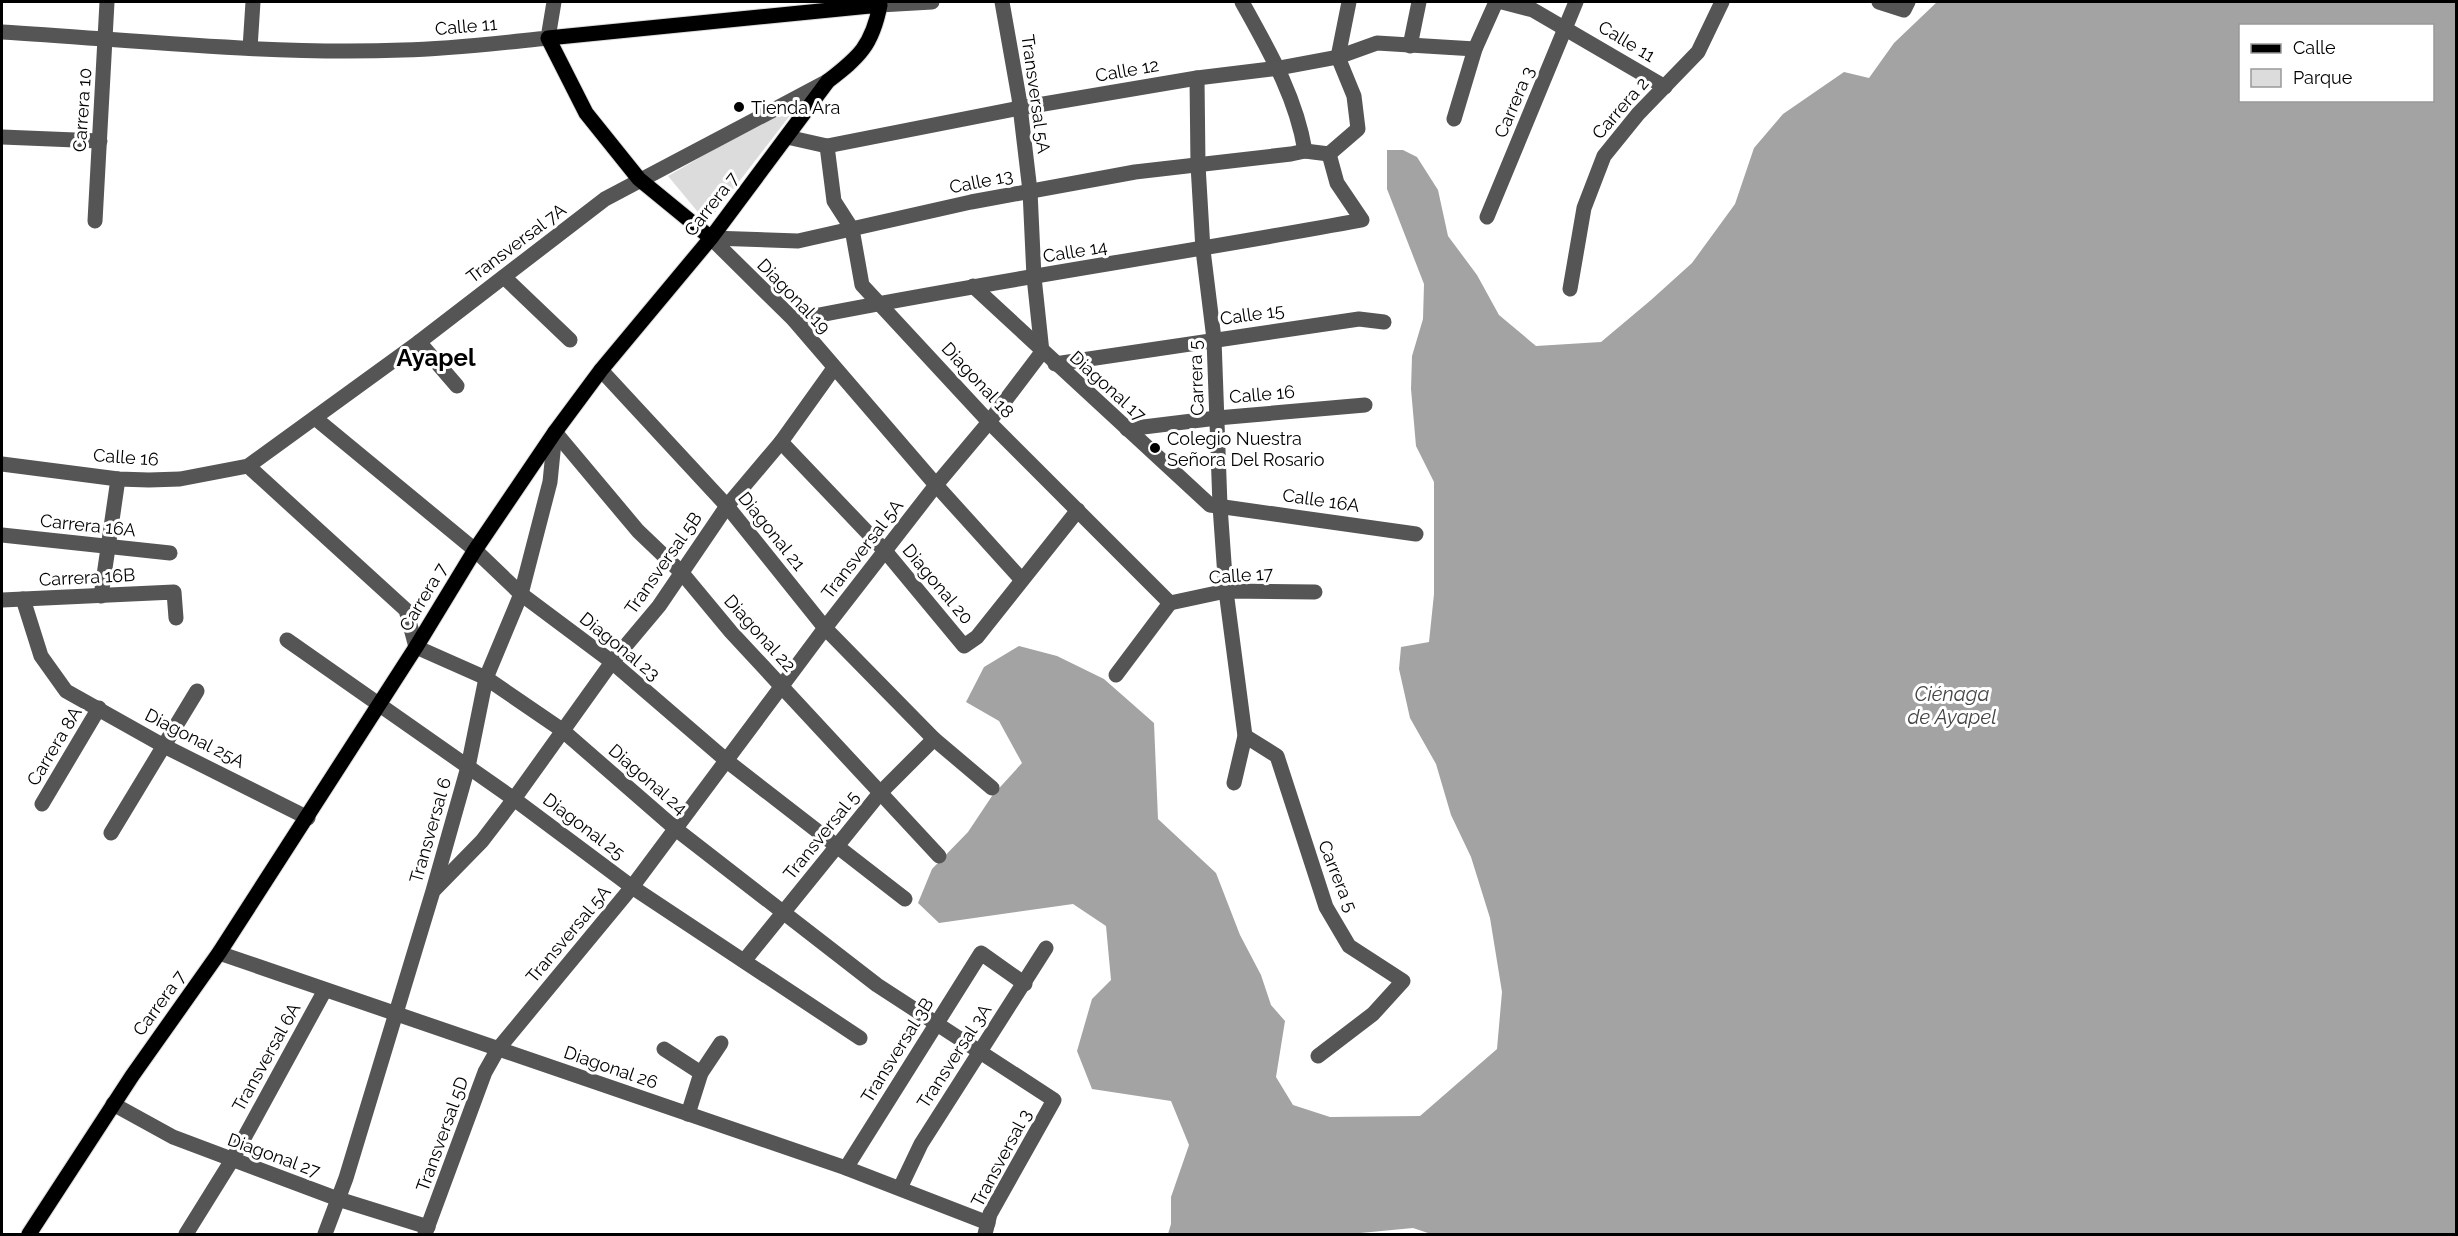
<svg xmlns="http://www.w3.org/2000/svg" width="2458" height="1236" viewBox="0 0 2458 1236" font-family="Raleway,sans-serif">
	<rect width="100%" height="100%" fill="#fff"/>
	<path fill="#dcdcdc" d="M791,105L795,109L707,223L668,176Z"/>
	<path fill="#a3a3a3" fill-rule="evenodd" d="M1937,2H2456V1234H1431L1413,1228L1350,1234H1168L1171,1224V1197L1189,1145L1171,1101L1092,1089L1077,1051L1092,999L1111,980L1106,926L1073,904L939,923L918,903L932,869L968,832L992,796L1022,763L999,721L966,702L984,667L1019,646L1057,656L1104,679L1154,723L1158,819L1216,873L1240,935L1261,975L1271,1005L1285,1021L1276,1077L1293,1105L1330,1117L1420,1116L1497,1049L1502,992L1490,918L1471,857L1451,815L1436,764L1410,718L1399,669L1401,647L1429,642L1434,594V482L1416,446L1411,389L1412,356L1423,319L1424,284L1387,189V150H1403L1417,157L1438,190L1448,236L1477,275L1499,315L1536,346L1601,342L1651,300L1692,263L1735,204L1754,148L1783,114L1844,72L1869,78L1894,43ZM2240,26H2432V100H2240Z"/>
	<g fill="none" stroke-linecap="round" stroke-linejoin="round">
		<defs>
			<path id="major" d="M29,1234L132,1076L219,953L416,647L475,550L555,432L601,370L711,238L828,81C859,57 872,46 880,5L548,38L586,113L639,179L711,238"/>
		</defs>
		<use href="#major" stroke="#dbdbdb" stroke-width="17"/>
		<g stroke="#555" stroke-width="15">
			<path d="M880,2V5L932,2"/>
			<path d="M1242,2C1268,49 1296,96 1305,151"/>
			<path d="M1502,2L1533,10L1665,87"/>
			<path d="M1879,2L1904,10L1908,2"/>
			<path d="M2,32C135,40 269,55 403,50C452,49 500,43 548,38L554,2"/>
			<path d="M1410,46L1419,2"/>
			<path d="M250,48L253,2"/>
			<path d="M1197,78L1198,165L1203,250L1214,339L1220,506L1226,591L1245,736L1234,783"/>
			<path d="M1454,119L1475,49L1496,2"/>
			<path d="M2,137L100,141"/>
			<path d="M787,137L827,146L1020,108L1197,78L1279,68L1338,57L1377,43L1475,49"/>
			<path d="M827,146L834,201L852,229L862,285L989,422L1170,603"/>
			<path d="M1487,217L1576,2"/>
			<path d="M95,221L107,2"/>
			<path d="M711,238L798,241L971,202L1135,172L1291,154L1305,151L1329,154L1358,129L1354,96L1338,57L1349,2"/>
			<path d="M711,238L794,320L936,485L1021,579"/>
			<path d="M504,277L570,340"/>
			<path d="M973,286L1210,505L1416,534"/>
			<path d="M1570,289L1584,208L1604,156L1638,114L1698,52L1722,2"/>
			<path d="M794,320C982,282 1173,255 1362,220L1337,183L1329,154"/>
			<path d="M419,342L457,386"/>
			<path d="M1055,364L1359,319L1384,322"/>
			<path d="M601,370L727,506L825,628L934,739L992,788"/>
			<path d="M315,418L475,550L521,594L612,662L727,761L905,899"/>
			<path d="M1127,429L1217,418L1365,405"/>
			<path d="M555,432L638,531L682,573L731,632L939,856"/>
			<path d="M781,442L886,552L964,646L977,637L1078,510"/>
			<path d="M2,464L118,479L149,480L180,479L248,466L419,342L605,199L828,81"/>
			<path d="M248,466L406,610L416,647L486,678L562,730L677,830L877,985L1054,1100L990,1214L985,1234"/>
			<path d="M2,535L170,553"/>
			<path d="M101,596L118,479"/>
			<path d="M23,599L41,656L66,691L164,746L308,818"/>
			<path d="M2,600L174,592L176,618"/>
			<path d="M1170,603L1226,591L1315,592"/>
			<path d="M287,640L514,799L632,887L860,1038"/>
			<path d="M1116,675L1170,603"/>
			<path d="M1245,736L1277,756L1326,907L1349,946L1403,981L1373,1014L1318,1056"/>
			<path d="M42,804L99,708"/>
			<path d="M111,833L197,691"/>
			<path d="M435,889L482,841L514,799L612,662L659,606L727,506L781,442L834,368"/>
			<path d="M219,953L846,1168L988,1223"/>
			<path d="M744,961L880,793L934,739"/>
			<path d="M664,1049L701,1073"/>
			<path d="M113,1104L173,1137L338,1199L428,1227"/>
			<path d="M688,1114L701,1073L721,1043"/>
			<path d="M846,1168L981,953L1025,984"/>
			<path d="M900,1188L921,1144L1046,948"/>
			<path d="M186,1234L232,1160L325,990"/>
			<path d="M325,1234L346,1178L433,891L468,767L486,678L521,594L550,482L555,432"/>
			<path d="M425,1234L485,1072L498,1049L632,887L825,628L936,485L989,422L1042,352L1034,277L1030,191L1019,98L1002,2"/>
		</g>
		<use href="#major" stroke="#000" stroke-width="15"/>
	</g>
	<g fill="#000" stroke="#fff" stroke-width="2">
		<circle cx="739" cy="107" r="6"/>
		<circle cx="1155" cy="448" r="6"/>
	</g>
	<g text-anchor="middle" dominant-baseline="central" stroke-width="6" stroke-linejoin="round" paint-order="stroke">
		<g font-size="18" fill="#000" stroke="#fff">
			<text transform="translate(466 26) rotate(-5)">Calle 11</text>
			<text transform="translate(1627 41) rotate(31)">Calle 11</text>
			<text transform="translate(1127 70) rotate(-10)">Calle 12</text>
			<text transform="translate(1036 94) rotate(82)">Transversal 5A</text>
			<text transform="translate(1514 102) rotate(-67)">Carrera 3</text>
			<text transform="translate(1620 108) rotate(-49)">Carrera 2</text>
			<text transform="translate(82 110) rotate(-86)">Carrera 10</text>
			<text transform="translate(981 181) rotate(-11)">Calle 13</text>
			<text transform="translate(711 204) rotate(-52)">Carrera 7</text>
			<text transform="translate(516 243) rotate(-37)">Transversal 7A</text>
			<text transform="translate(1075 251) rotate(-9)">Calle 14</text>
			<text transform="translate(794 296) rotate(46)">Diagonal 19</text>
			<text transform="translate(1252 314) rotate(-8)">Calle 15</text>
			<text transform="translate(1196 378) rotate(-92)">Carrera 5</text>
			<text transform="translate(978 380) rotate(47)">Diagonal 18</text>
			<text transform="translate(1108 386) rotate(42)">Diagonal 17</text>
			<text transform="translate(1262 394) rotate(-5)">Calle 16</text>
			<text transform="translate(126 457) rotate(4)">Calle 16</text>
			<text transform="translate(1321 500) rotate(8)">Calle 16A</text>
			<text transform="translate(88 525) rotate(6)">Carrera 16A</text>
			<text transform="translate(772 531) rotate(51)">Diagonal 21</text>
			<text transform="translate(862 549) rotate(-52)">Transversal 5A</text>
			<text transform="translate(663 563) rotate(-55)">Transversal 5B</text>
			<text transform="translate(1241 575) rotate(-4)">Calle 17</text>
			<text transform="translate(87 577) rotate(-3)">Carrera 16B</text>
			<text transform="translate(938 584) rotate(50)">Diagonal 20</text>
			<text transform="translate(423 597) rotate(-59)">Carrera 7</text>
			<text transform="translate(760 633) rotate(48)">Diagonal 22</text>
			<text transform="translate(620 646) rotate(39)">Diagonal 23</text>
			<text transform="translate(195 738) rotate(27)">Diagonal 25A</text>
			<text transform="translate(54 746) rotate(-59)">Carrera 8A</text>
			<text transform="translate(648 779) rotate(41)">Diagonal 24</text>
			<text transform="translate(584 826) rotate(37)">Diagonal 25</text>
			<text transform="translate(430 830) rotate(-74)">Transversal 6</text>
			<text transform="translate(821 835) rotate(-51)">Transversal 5</text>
			<text transform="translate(1338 876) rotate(68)">Carrera 5</text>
			<text transform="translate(568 934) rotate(-50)">Transversal 5A</text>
			<text transform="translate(159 1003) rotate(-54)">Carrera 7</text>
			<text transform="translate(897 1050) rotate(-58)">Transversal 3B</text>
			<text transform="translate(954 1056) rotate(-57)">Transversal 3A</text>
			<text transform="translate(266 1057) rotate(-61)">Transversal 6A</text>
			<text transform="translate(611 1067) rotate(19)">Diagonal 26</text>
			<text transform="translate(442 1134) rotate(-70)">Transversal 5D</text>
			<text transform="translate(274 1155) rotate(20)">Diagonal 27</text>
			<text transform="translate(1001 1158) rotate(-62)">Transversal 3</text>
		</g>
		<g font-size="18" fill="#000" stroke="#fff" text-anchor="start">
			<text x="751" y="107">Tienda Ara</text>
			<text x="1167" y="438">Colegio Nuestra<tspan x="1167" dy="21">Señora Del Rosario</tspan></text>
		</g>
		<g font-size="20" font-style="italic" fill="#444" stroke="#fff">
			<text x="1952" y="694">Ciénaga<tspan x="1952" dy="23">de Ayapel</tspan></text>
		</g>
		<g font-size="24" font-weight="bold" fill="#000" stroke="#fff">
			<text x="436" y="357">Ayapel</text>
		</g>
	</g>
	<rect width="2458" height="1236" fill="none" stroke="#000000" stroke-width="6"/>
	<rect x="2239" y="24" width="195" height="78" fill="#ffffff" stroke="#999999" stroke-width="1.5"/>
	<rect x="2251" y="44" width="30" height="9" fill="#000000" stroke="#999999" stroke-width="1.5"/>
	<text x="2293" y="54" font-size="18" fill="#000000">Calle</text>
	<rect x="2251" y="69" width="30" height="18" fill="#dcdcdc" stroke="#999999" stroke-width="1.5"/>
	<text x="2293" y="84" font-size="18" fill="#000000">Parque</text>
</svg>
